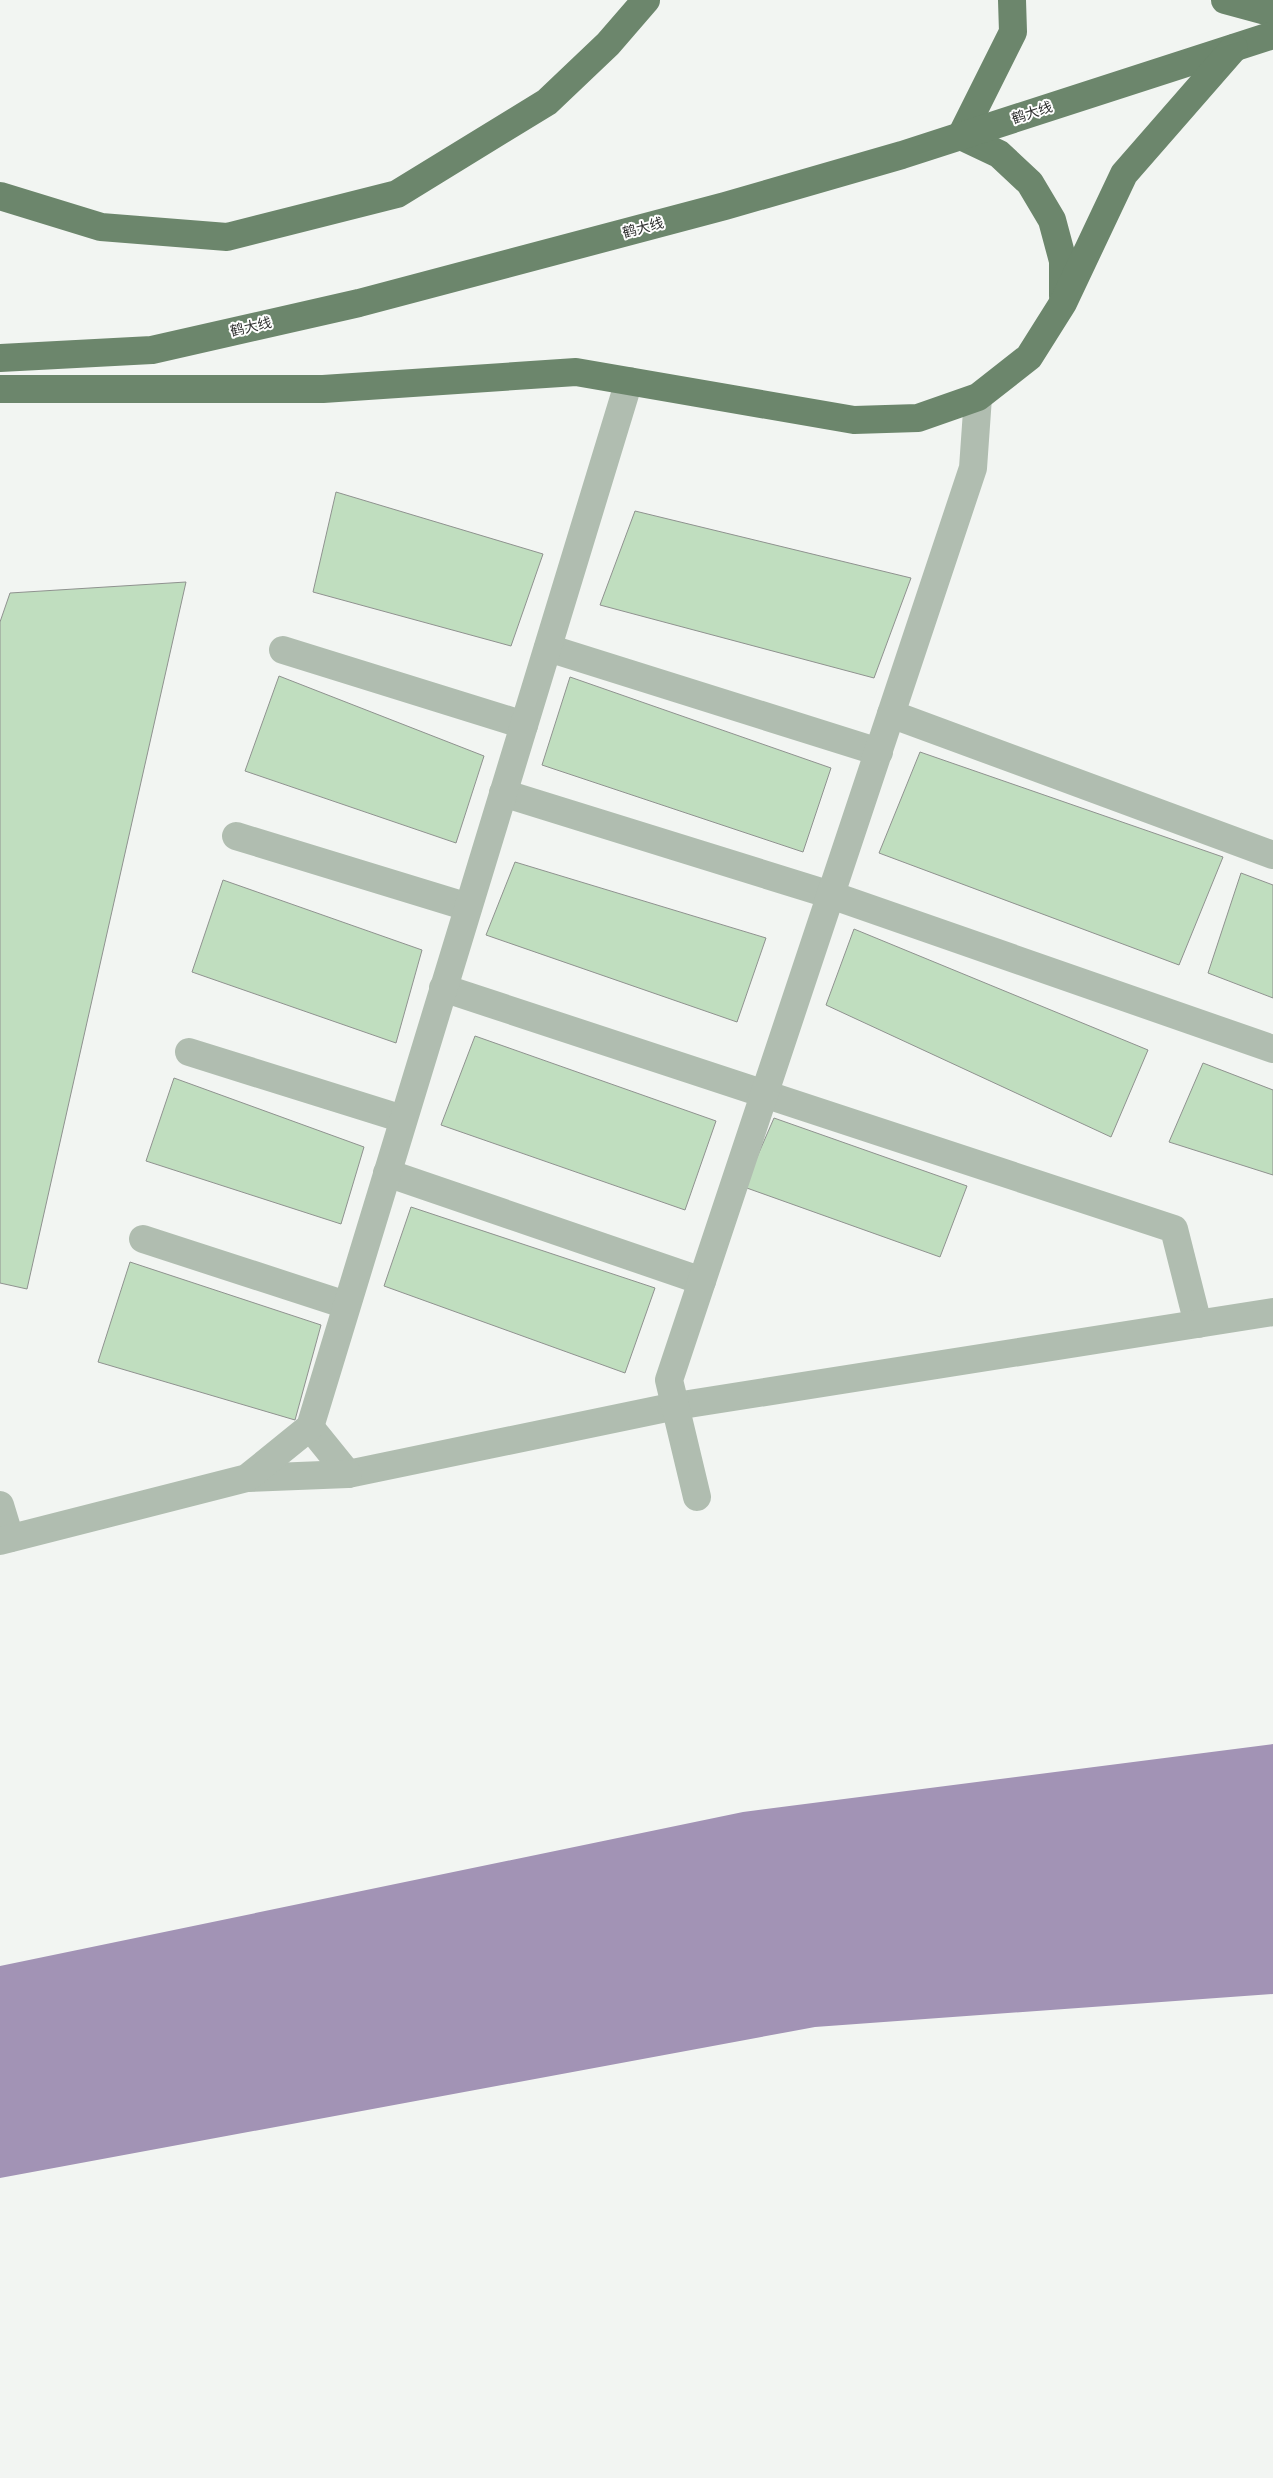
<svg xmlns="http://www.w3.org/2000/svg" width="1273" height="2478" viewBox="0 0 1273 2478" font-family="'Fira Sans Condensed','Noto Sans SC',sans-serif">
	<rect width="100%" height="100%" fill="#f2f5f2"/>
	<path fill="#a293b5" d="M1273,1744V1994L815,2027L0,2178V1966L743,1812Z"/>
	<g fill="#c0debf" stroke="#8f928f">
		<path d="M336,492L543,554L511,646L313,592Z"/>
		<path d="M635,511L911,578L874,678L600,605Z"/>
		<path d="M186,582L27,1289L0,1283V622L10,593Z"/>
		<path d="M279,676L484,756L456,843L245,771Z"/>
		<path d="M570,677L831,768L803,852L542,765Z"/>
		<path d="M920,752L1223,857L1179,965L879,853Z"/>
		<path d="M515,862L766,938L737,1022L486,935Z"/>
		<path d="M1241,873L1273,885V998L1208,973Z"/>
		<path d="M223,880L422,950L396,1043L192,972Z"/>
		<path d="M854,929L1148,1050L1111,1137L826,1005Z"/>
		<path d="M475,1036L716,1121L685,1210L441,1125Z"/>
		<path d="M1203,1063L1273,1090V1175L1169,1142Z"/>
		<path d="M174,1078L364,1147L341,1224L146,1161Z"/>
		<path d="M774,1118L967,1186L940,1257L744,1187Z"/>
		<path d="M411,1207L655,1288L625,1373L384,1286Z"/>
		<path d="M130,1262L321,1325L295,1420L98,1362Z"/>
	</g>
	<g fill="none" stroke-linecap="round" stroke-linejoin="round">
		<g stroke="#b0bdb0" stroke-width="28">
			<path d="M548,648L879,752"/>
			<path d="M283,650L524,725"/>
			<path d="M891,714L1273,855"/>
			<path d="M503,793L831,895L1273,1049"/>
			<path d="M236,836L468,907"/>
			<path d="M443,988L1174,1229L1198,1324"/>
			<path d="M189,1052L403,1119"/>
			<path d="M387,1173L702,1281"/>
			<path d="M143,1239L346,1305"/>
			<path d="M310,1427L348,1474L676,1406L1273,1312"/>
			<path d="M247,1478L348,1474"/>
			<path d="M697,1497L669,1380L973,468L978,397"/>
			<path d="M0,1505L10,1538"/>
			<path d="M0,1541L247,1478L310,1427L629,381"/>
		</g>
		<g stroke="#6c866c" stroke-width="28">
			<path d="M1012,0L1013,32L961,136L999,154L1030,183L1052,220L1063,261V296"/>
			<path d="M1225,0L1273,13"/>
			<path d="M0,196L101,227L227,237L397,194L547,102L608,44L646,0"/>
			<path d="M0,358L152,350L359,303L725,206L902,155L1273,35"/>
			<path d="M0,389H323L576,372L854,420L918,418L978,397L1029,357L1063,303L1124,174L1234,48"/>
		</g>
	</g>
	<g text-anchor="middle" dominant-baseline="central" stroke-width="4" stroke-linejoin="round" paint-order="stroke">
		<g font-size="14" fill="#303130" stroke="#fff">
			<text transform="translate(1032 113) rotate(-18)">鹤大线</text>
			<text transform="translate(643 228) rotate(-15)">鹤大线</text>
			<text transform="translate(251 327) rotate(-13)">鹤大线</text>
		</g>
	</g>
</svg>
